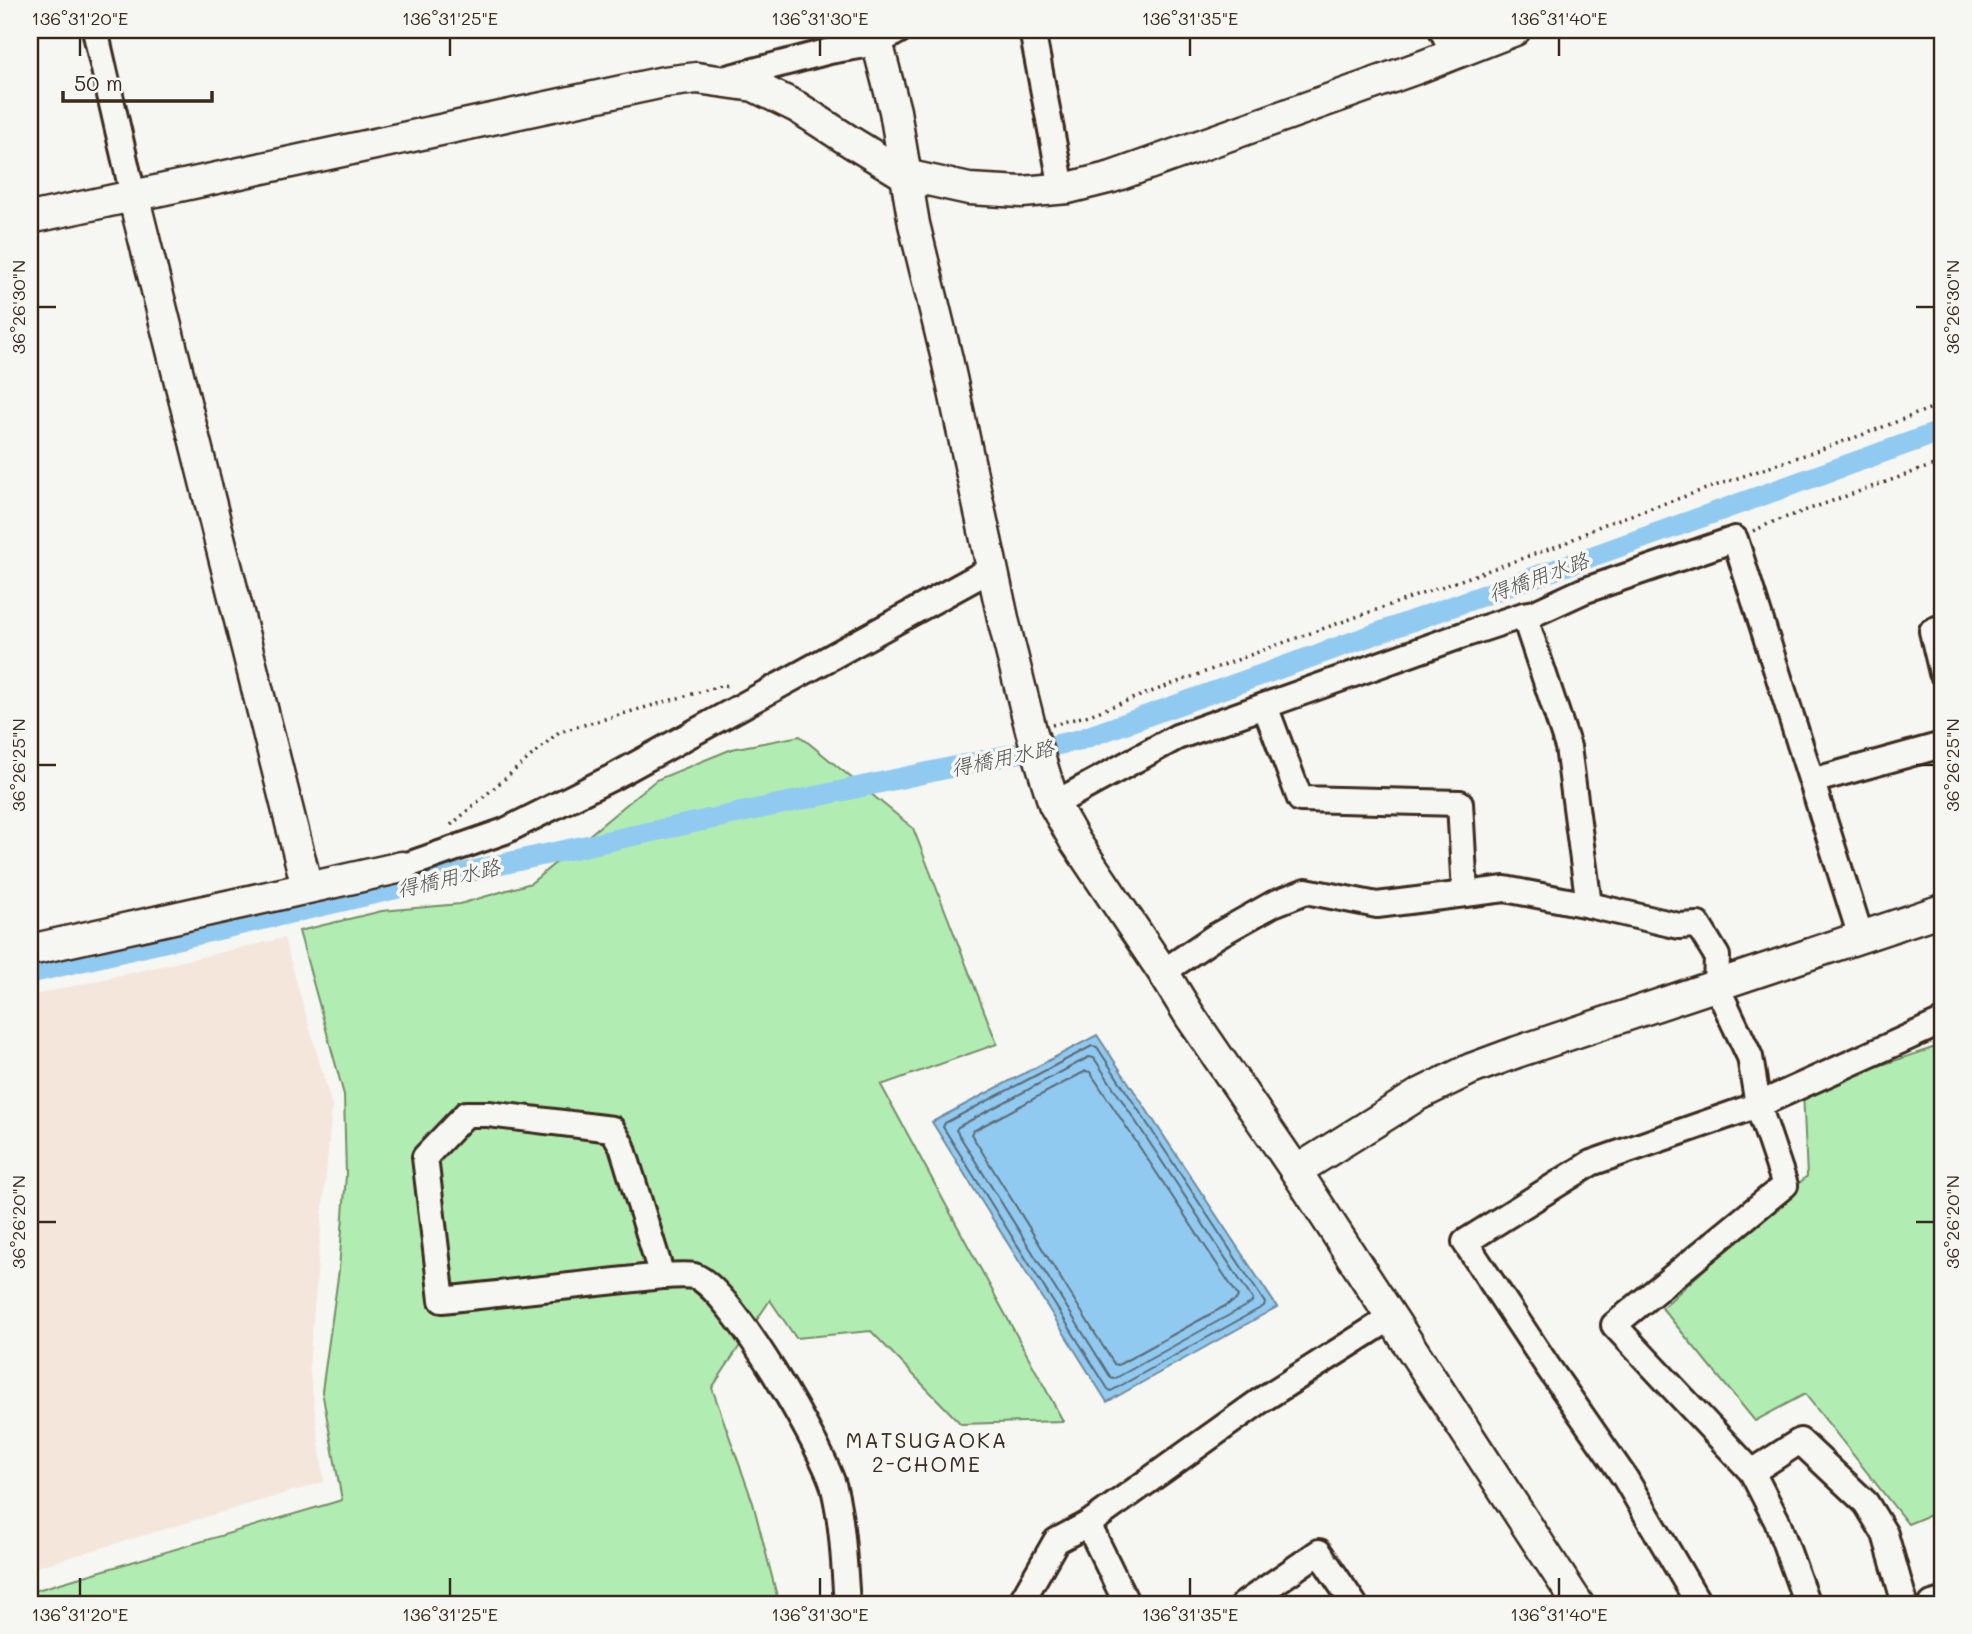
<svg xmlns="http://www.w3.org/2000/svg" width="1972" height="1634" viewBox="0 0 1972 1634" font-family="Mali,'Klee One',sans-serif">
	<rect width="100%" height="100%" fill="#f6f6f2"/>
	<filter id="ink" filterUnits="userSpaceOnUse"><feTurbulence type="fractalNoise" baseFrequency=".0143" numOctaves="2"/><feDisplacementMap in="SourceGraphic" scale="14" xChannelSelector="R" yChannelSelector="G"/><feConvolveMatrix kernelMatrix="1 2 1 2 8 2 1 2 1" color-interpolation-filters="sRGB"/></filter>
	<g filter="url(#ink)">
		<path fill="#f5e6db" d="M284,938L332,1106L309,1366L324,1482L30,1569V996Z"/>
		<g fill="#b1edb2" stroke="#768c68" stroke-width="2">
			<path d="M800,736L913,828L997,1044L881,1085L1063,1421L961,1424L871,1331L796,1338L770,1300L712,1388L753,1503L779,1604H30V1592L342,1500L322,1391L339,1270L346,1175L344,1095L299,931L382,911L460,904L531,883L656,780L732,749Z"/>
			<path d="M1942,1045V1510L1908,1524L1805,1394L1755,1421L1662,1308L1807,1176L1803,1091Z"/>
		</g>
		<path fill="#91caf0" stroke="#6f8a9c" stroke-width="2" d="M1097,1035L1277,1307L1107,1402L932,1122Z"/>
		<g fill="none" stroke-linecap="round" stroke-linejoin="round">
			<g stroke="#5d6a72" stroke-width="2">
				<path d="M1092,1046L1097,1047L1265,1303L1264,1306L1111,1391L1108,1389L943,1127L945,1123Z"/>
				<path d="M1089,1057L1094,1058L1253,1300L1251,1303L1114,1379L1111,1378L956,1130L958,1127Z"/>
				<path d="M1086,1071L1090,1072L1238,1296L1236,1300L1118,1365L1114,1364L971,1134L973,1131Z"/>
			</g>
			<path stroke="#91caf0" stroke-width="21" d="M30,973L529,858L1079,740L1942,431"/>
			<defs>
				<g id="minor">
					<path d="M95,30L133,195"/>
					<path d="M1032,30L1062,188"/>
					<path d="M1442,30L1454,54"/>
					<path d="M723,79L830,51L877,43L900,30"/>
					<path d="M1524,615L1568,747L1589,905"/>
					<path d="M1942,627L1932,631L1942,673"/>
					<path d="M1265,706L1300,799L1460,803L1465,894"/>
					<path d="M1812,781L1942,745"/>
					<path d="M1054,804L1177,737L1463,635L1524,615L1535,613L1583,591L1735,539L1861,937"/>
					<path d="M402,867L505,831L613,777L993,568"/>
					<path d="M1163,972L1216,936L1273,904L1306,891L1377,905L1505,889L1589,905L1679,926L1698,925L1717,956L1716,985L1750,1057L1758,1105L1785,1185L1614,1325L1752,1472L1800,1441L1866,1503L1885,1534L1905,1604"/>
					<path d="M466,1114H488L612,1129L622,1146L662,1276L442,1300L425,1157Z"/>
					<path d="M662,1276C672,1276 685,1274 694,1276C728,1284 825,1452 834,1488C843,1525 844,1565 847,1604"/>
					<path d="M1752,1472L1777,1521L1807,1604"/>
					<path d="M1088,1524L1127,1604"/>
					<path d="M1020,1604L1056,1541L1088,1524L1260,1401L1392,1317"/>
					<path d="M1244,1604L1319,1552L1354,1604"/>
					<path d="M1699,1604L1625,1478L1548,1367L1465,1242L1591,1163L1758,1105L1942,1022"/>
					<path d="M1932,1604L1942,1601"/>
				</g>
				<g id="tertiary">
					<path d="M874,30L895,111L914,224L947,359L1004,623L1031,730L1054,804L1075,841L1163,972L1190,1016L1296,1171L1578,1604"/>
					<path d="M133,195L307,887"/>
					<path d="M30,218L664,82L697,78L754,86L797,107L851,142L905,175L969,189L1022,192L1068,188L1112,177L1423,66L1515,30"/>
					<path d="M30,950L402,867"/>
					<path d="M1296,1171L1418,1095L1471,1069L1517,1052L1942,910"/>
				</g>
			</defs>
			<use href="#minor" stroke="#3b2a1e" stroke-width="30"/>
			<use href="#tertiary" stroke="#3b2a1e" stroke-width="35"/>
			<g stroke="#3b2a1e" stroke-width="3.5" stroke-dasharray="2 5" stroke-linecap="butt">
				<path d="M1753,531L1773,522L1942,462"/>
				<path d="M1052,725L1089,715L1288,641L1563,544L1602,525L1862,435L1942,404"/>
				<path d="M451,825L559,732L724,685L731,687"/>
			</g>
			<use href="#minor" stroke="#f6f6f2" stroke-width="24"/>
			<use href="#tertiary" stroke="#f6f6f2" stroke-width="30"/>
		</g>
	</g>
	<path fill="none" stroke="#3b2a1e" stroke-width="2.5" d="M80,38V56M450,38V56M820,38V56M1190,38V56M1559,38V56M38,307H56M1916,307H1934M38,765H56M1916,765H1934M38,1222H56M1916,1222H1934M80,1578V1596M450,1578V1596M820,1578V1596M1190,1578V1596M1559,1578V1596"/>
	<g text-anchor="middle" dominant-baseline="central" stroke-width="7" stroke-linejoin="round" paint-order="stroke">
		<g font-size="21" font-style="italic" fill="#505252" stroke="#f6f6f2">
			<text transform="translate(1538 576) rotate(-20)">得橋用水路</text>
			<text transform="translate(1002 757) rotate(-12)">得橋用水路</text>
			<text transform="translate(448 877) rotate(-13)">得橋用水路</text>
		</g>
		<g font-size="21" letter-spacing="2" fill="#3b2a1e" stroke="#f6f6f2">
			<text x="927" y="1439">MATSUGAOKA<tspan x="927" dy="24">2-CHOME</tspan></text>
		</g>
	</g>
	<rect width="1972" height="1634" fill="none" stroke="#f6f6f2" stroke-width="77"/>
	<path d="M63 91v10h149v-10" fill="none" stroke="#3b2a1e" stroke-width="3.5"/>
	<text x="74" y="91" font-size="21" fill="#3b2a1e" stroke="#f6f6f2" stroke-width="5" paint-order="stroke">50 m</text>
	<rect x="38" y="38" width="1896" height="1558" fill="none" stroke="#3b2a1e" stroke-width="2.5"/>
	<g font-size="18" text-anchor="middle" fill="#3b2a1e">
		<text x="80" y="25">136°31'20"E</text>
		<text x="450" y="25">136°31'25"E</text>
		<text x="820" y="25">136°31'30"E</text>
		<text x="1190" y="25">136°31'35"E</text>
		<text x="1559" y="25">136°31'40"E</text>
		<text transform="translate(19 307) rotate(-90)" y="6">36°26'30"N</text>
		<text transform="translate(1953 307) rotate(-90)" y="6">36°26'30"N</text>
		<text transform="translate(19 765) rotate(-90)" y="6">36°26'25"N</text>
		<text transform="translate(1953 765) rotate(-90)" y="6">36°26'25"N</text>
		<text transform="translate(19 1222) rotate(-90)" y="6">36°26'20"N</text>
		<text transform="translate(1953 1222) rotate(-90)" y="6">36°26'20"N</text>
		<text x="80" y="1621">136°31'20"E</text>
		<text x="450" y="1621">136°31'25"E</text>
		<text x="820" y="1621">136°31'30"E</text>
		<text x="1190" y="1621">136°31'35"E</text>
		<text x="1559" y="1621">136°31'40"E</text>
	</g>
</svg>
